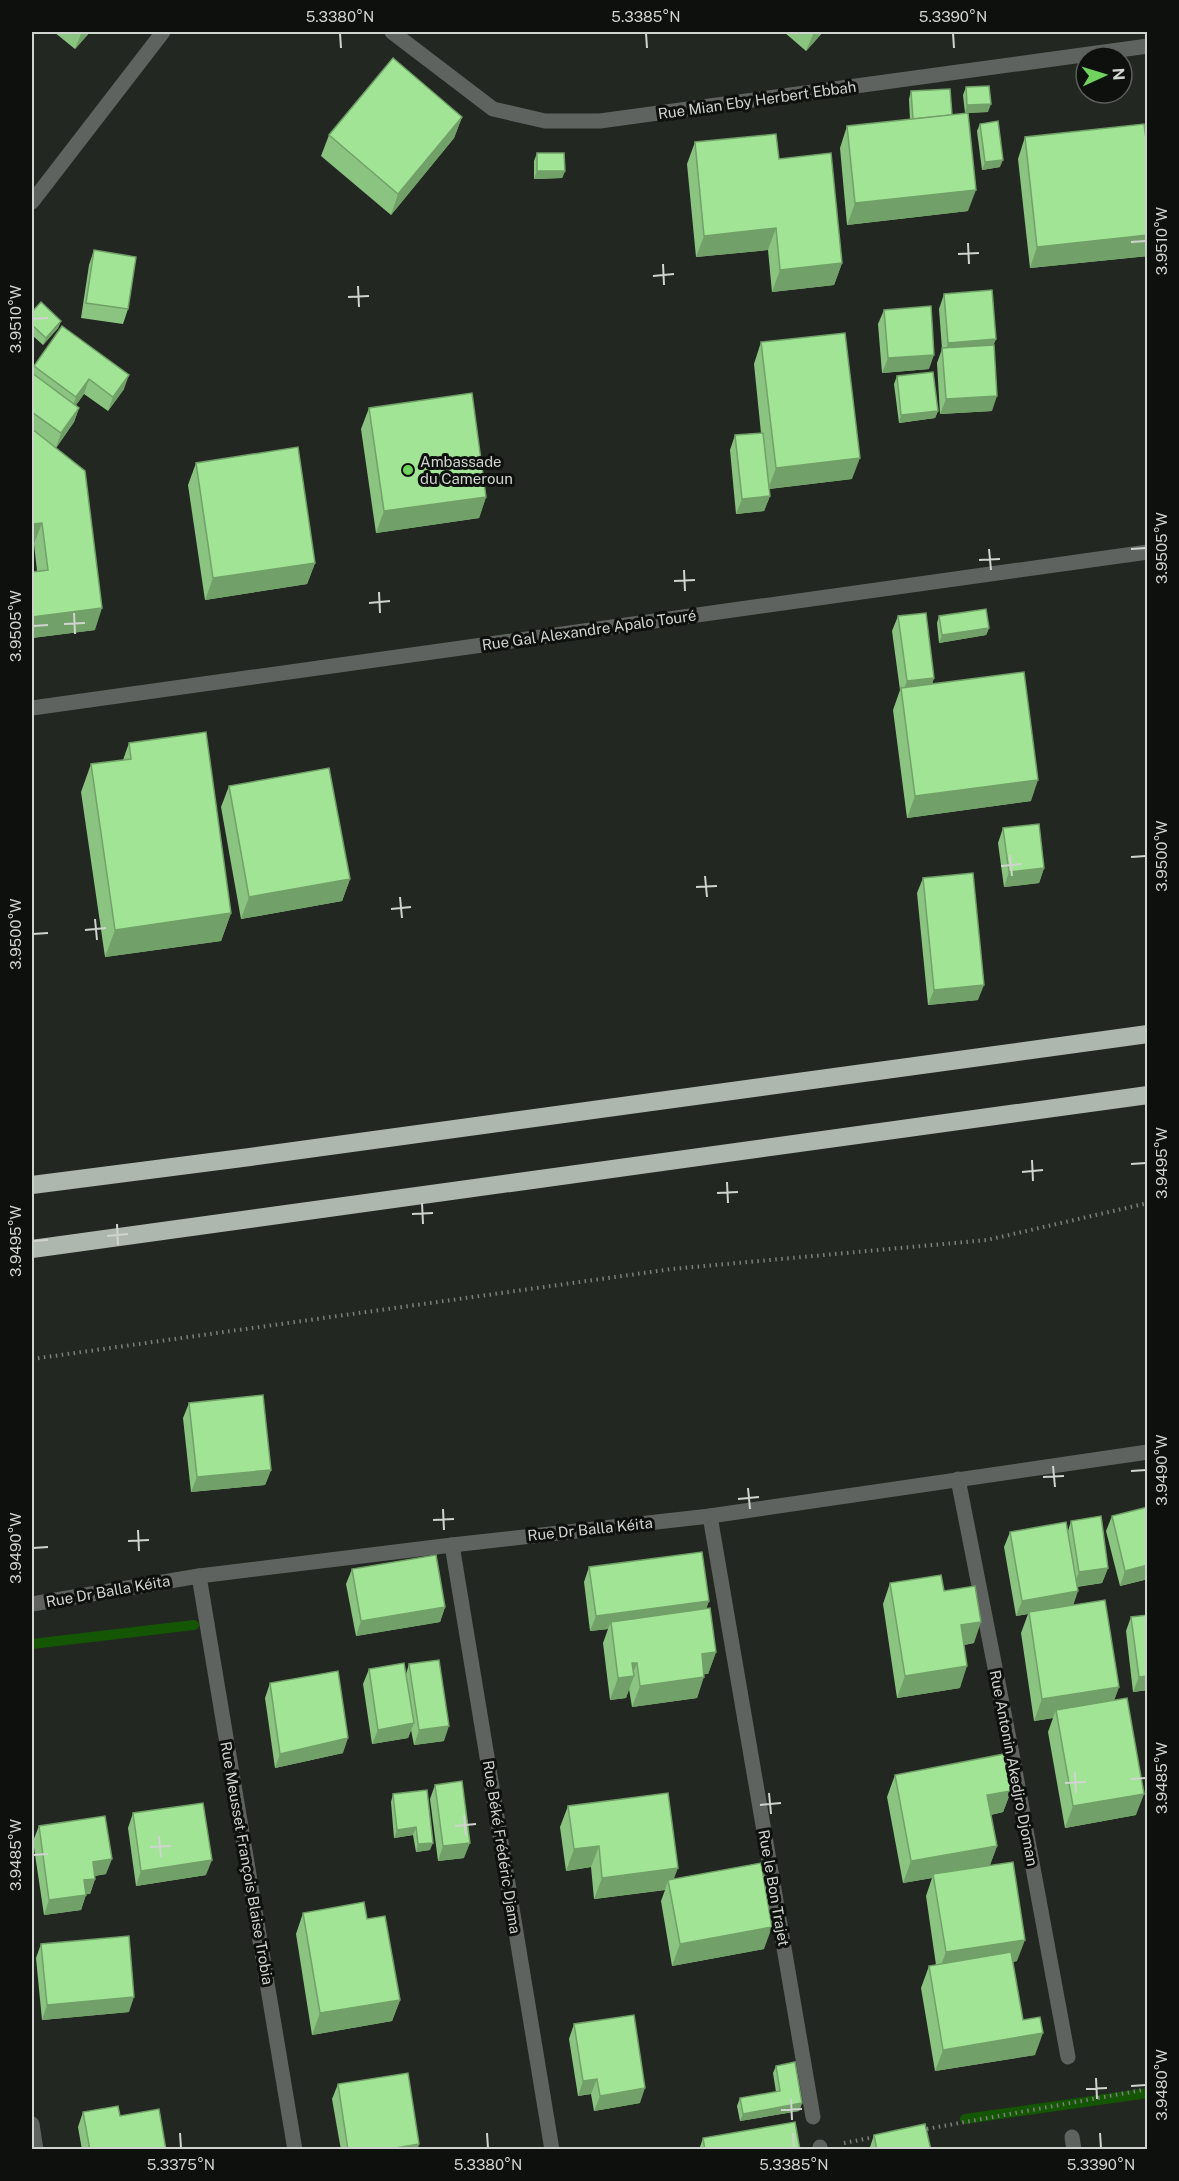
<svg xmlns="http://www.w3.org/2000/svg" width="1179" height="2181" viewBox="0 0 1179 2181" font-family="'Public Sans',sans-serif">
	<rect width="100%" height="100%" fill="#222821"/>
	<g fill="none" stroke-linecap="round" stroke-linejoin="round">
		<g stroke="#145603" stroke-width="10">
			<path d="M32,1644L194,1625"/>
			<path d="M965,2119L1148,2093"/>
		</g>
		<g stroke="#7b807a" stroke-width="4" stroke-dasharray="1.5 4.5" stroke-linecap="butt">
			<path d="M32,1359L672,1269L987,1240L1148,1203"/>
			<path d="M921,2130L1148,2089"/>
			<path d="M844,2143L875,2137"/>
		</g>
		<g stroke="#5f635f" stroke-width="15">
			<path d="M392,32L493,109L545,121H600L1148,46"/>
			<path d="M32,202L163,32"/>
			<path d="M32,708L1148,552"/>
			<path d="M958,1479L1011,1749L1068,2057"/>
			<path d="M710,1516L813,2117"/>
			<path d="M452,1545L552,2150"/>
			<path d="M199,1576L295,2150"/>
			<path d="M32,1604L199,1576L452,1545L710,1516L1148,1452"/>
			<path d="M32,2124L36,2150"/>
			<path d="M1072,2137L1074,2150"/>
			<path d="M820,2147V2150"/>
		</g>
		<g stroke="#aeb7ad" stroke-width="18">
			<path d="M32,1185L250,1157L1148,1034"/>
			<path d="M32,1249L1148,1095"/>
		</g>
	</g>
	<g fill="#8ac480">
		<path d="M54,32H90L75,49Z"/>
		<path d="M784,32H823L806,51Z"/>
		<path d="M966,87L988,112L965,113L963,95Z"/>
		<path d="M911,91L952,115L968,211L847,225L840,148L847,126L910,120L909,99Z"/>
		<path d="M462,117L454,138L391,215L321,156L329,135Z"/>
		<path d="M980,124L1000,167L982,170L977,131Z"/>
		<path d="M1025,137L1148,235V256L1030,268L1018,159Z"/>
		<path d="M695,142L779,159L842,263L834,285L772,292L768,250L696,257L687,164Z"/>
		<path d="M537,153L565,171L562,178L534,179V161Z"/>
		<path d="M94,250L128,309L123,324L81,318L89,265Z"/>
		<path d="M944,294L996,339L993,345L992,411L940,414L937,363L942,349L939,309Z"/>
		<path d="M884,310L929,369L882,373L878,324Z"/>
		<path d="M32,312L61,321L58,328L43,345L32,335Z"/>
		<path d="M62,326L124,389L108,411L84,394L76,405L79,408L74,422L56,448L95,630L32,638V572L37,571L34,544L32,545V374L34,366Z"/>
		<path d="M761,342L852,479L769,489L770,496L764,511L736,514L730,450L735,435L761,433L754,364Z"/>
		<path d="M897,376L938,411L935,418L899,423L894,384Z"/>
		<path d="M369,408L486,497L479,518L376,533L361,429Z"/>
		<path d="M196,463L315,563L307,584L205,600L188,485Z"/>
		<path d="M898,616L934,678L932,684L1031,801L907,818L893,710L900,690L892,631Z"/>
		<path d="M939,616L989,628L986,635L939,643L937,623Z"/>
		<path d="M129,743L231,913L221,941L105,957L81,792L91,764L123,760Z"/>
		<path d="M229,786L350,879L342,901L241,919L221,807Z"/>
		<path d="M1003,828L1044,868L1039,883L1004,887L998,843Z"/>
		<path d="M923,878L978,1000L928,1005L917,893Z"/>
		<path d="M189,1403L271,1470L265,1485L191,1492L183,1418Z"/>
		<path d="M1148,1507V1579L1120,1586L1106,1531L1112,1516Z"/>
		<path d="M1071,1521L1108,1568L1102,1583L1077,1587L1073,1605L1119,1687L1114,1700L1136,1815L1065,1828L1048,1732L1053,1718L1034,1721L1021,1633L1028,1614L1016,1616L1004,1547L1010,1532L1068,1531Z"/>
		<path d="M589,1567L709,1601L706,1609L716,1652L708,1674H704L697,1698L632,1707L629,1689L626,1698L610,1700L603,1643L608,1629L590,1631L584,1582Z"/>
		<path d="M352,1569L445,1607L440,1622L356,1636L346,1584Z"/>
		<path d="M890,1583L944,1591L974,1643L964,1645L960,1688L897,1698L883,1604Z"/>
		<path d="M1131,1617L1148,1690L1133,1692L1126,1631Z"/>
		<path d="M409,1664L444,1741L414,1745L411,1730L408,1738L372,1744L363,1684L369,1669L406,1674Z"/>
		<path d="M270,1683L343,1753L275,1768L265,1698Z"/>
		<path d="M895,1775L1011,1791L1003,1812L991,1815L997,1846L990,1865L1017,1961L1013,1962L1023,2020L1035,2055L935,2071L921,1988L929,1966L936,1965L926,1896L932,1878L903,1883L887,1797Z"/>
		<path d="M435,1785L464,1858L438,1861L430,1799Z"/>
		<path d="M393,1794L430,1850L416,1852L413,1835L394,1838L391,1802Z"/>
		<path d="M568,1806L674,1879L764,1949L672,1966L661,1901L665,1890L594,1899L591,1867L566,1871L560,1827Z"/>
		<path d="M133,1813L206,1875L136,1886L128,1828Z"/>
		<path d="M39,1826L106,1874L95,1876V1879L90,1894H86L81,1910L44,1915L33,1841Z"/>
		<path d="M303,1913L367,1919L400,2000L392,2021L312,2035L296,1934Z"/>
		<path d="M41,1944L129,2012L42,2020L36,1958Z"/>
		<path d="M574,2024L640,2103L594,2111L591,2094L578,2096L569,2039Z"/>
		<path d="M776,2066L802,2103L799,2111L740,2121L737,2106L740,2098L776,2092L773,2073Z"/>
		<path d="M338,2084L419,2144L417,2150H341L332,2099Z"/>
		<path d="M83,2112L120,2116L166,2150H82L78,2127Z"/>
		<path d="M874,2135L931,2150H869Z"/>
		<path d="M703,2138L800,2150H699Z"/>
	</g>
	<g fill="#71a068">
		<path d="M83,32H90L75,49L81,34Z"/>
		<path d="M814,32H823L806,51Z"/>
		<path d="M991,104L988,112L965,113L967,105Z"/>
		<path d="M462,117L454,138L391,215L398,194Z"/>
		<path d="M1003,160L1000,167L982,170L985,162Z"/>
		<path d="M537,171H565L562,178L534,179Z"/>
		<path d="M976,190L968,211L847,225L855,203Z"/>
		<path d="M776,228L768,250L696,257L704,236Z"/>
		<path d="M1148,235V256L1030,268L1037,247Z"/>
		<path d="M842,263L834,285L772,292L780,270Z"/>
		<path d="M61,321L58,328L43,345L46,338Z"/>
		<path d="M996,339L990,354L943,358L948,343Z"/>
		<path d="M934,355L929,369L882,373L888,358Z"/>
		<path d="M129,375L124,389L108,411L113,397Z"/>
		<path d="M89,379L84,394L71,412L76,397Z"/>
		<path d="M997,396L992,411L940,414L946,399Z"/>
		<path d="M79,408L74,422L56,448L61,433Z"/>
		<path d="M938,411L935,418L899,423L901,415Z"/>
		<path d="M860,458L852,479L768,489L776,468Z"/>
		<path d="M770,496L764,511L736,514L742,499Z"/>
		<path d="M486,497L479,518L376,533L384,511Z"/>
		<path d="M42,523L34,544L32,545V524Z"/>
		<path d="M315,563L307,584L205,600L213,578Z"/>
		<path d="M102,608L95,630L32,638V617Z"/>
		<path d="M989,628L986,635L939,643L942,635Z"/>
		<path d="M934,678L929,693L901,696L907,681Z"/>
		<path d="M1038,780L1031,801L907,818L915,796Z"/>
		<path d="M1044,868L1039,883L1004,887L1009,872Z"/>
		<path d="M350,879L342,901L241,919L249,897Z"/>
		<path d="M231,913L221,941L105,957L115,930Z"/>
		<path d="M984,985L978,1000L928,1005L934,990Z"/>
		<path d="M271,1470L265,1485L191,1492L197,1477Z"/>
		<path d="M1148,1565V1579L1120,1586L1125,1571Z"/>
		<path d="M1108,1568L1102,1583L1073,1587L1079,1572Z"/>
		<path d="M1078,1591L1073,1606L1029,1612L1028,1614L1016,1616L1022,1601Z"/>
		<path d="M709,1601L703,1616L611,1622L608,1629L590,1631L596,1616Z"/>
		<path d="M445,1607L440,1622L356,1636L361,1621Z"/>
		<path d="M981,1622L974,1643L953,1647L961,1625Z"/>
		<path d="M716,1652L708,1674L694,1675L702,1654Z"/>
		<path d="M632,1663H637L632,1676H634L626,1698L610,1700L618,1678Z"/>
		<path d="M967,1666L960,1688L897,1698L905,1676Z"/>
		<path d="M1148,1676V1690L1133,1692L1139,1677Z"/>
		<path d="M704,1677L697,1698L632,1707L640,1686Z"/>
		<path d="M1119,1687L1111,1709L1056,1710L1053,1718L1034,1721L1042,1699Z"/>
		<path d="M414,1723L408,1738L372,1744L378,1730Z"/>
		<path d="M449,1726L444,1741L414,1745L419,1730Z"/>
		<path d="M348,1738L343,1753L275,1768L280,1754Z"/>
		<path d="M1011,1791L1003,1812L980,1817L987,1795Z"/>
		<path d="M1144,1794L1136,1815L1065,1828L1073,1806Z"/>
		<path d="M416,1827L413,1835L394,1838L397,1830Z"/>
		<path d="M433,1843L430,1850L416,1852L418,1844Z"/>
		<path d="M470,1843L464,1858L438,1861L443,1846Z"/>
		<path d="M599,1846L591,1867L566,1871L574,1849Z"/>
		<path d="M997,1846L989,1867L933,1874L932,1878L903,1883L911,1861Z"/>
		<path d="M112,1859L106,1874L87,1877L93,1862Z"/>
		<path d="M212,1860L206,1875L136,1886L141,1871Z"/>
		<path d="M678,1868L670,1889L668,1880L665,1890L594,1899L602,1878Z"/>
		<path d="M95,1879L90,1894L79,1895L84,1880Z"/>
		<path d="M86,1895L81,1910L44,1915L49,1900Z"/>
		<path d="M772,1927L764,1949L672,1966L680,1944Z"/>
		<path d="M1025,1940L1017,1961L938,1973L946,1952Z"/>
		<path d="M134,1997L129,2012L42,2020L47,2005Z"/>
		<path d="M400,2000L392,2021L312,2035L320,2013Z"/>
		<path d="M1043,2033L1035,2055L935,2071L943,2050Z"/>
		<path d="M597,2079L591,2094L578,2096L583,2081Z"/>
		<path d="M645,2088L640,2103L594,2111L600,2096Z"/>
		<path d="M802,2103L799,2111L740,2121L743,2114Z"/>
		<path d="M419,2144L417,2150H384Z"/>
	</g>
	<g fill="#a1e495" stroke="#71a068" stroke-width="1.5">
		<path d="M393,58L462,117L398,194L329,135Z"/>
		<path d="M989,86L991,104L967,105L966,87Z"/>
		<path d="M950,89L952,115L913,119L911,91Z"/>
		<path d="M968,113L976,190L855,203L847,126Z"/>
		<path d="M998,121L1003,160L985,162L980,124Z"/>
		<path d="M1144,124L1148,155V235L1037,247L1025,137Z"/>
		<path d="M776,134L779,159L831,153L842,263L780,270L776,228L704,236L695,142Z"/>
		<path d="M537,153H564L565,171H537Z"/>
		<path d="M94,250L136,257L128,309L86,303Z"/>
		<path d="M992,290L996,339L948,343L944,294Z"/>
		<path d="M41,302L61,321L46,338L32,325V312Z"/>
		<path d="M931,306L934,355L888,358L884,310Z"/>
		<path d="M62,326L129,375L113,397L89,379L76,397L34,366Z"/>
		<path d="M845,333L860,458L776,468L761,342Z"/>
		<path d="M994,345L997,396L946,399L942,348Z"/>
		<path d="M933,372L938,411L901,415L897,376Z"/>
		<path d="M32,373L79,408L61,433L32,412Z"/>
		<path d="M472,393L486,497L384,511L369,408Z"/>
		<path d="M32,429L85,471L102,608L32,617V572L48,570L42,523L32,524Z"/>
		<path d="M763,433L770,496L742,499L735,435Z"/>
		<path d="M298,447L315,563L213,578L196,463Z"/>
		<path d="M986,609L989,628L942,635L939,616Z"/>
		<path d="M926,613L934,678L907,681L898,616Z"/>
		<path d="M1024,672L1038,780L915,796L901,688Z"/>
		<path d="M206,732L231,913L115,930L91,764L131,759L129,743Z"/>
		<path d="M329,768L350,879L249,897L229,786Z"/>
		<path d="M1039,824L1044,868L1009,872L1003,828Z"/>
		<path d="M973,873L984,985L934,990L923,878Z"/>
		<path d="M263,1395L271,1470L197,1477L189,1403Z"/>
		<path d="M1148,1507V1565L1125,1571L1112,1516Z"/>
		<path d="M1101,1516L1108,1568L1079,1572L1071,1521Z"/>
		<path d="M1066,1522L1078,1591L1022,1601L1010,1532Z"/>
		<path d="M702,1552L709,1601L596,1616L589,1567Z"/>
		<path d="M436,1555L445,1607L361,1621L352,1569Z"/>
		<path d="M941,1575L944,1591L975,1586L981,1622L961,1625L967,1666L905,1676L890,1583Z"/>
		<path d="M1105,1600L1119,1687L1042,1699L1029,1612Z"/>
		<path d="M710,1608L716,1652L702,1654L704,1677L640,1686L637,1663H632L634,1676L618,1678L611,1622Z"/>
		<path d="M1148,1615V1676L1139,1677L1131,1617Z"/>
		<path d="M439,1660L449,1726L419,1730L409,1664Z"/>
		<path d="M404,1663L414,1723L378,1730L369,1669Z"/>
		<path d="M338,1671L348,1738L280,1754L270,1683Z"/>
		<path d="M1127,1698L1144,1794L1073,1806L1056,1710Z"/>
		<path d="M1004,1754L1011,1791L987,1795L997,1846L911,1861L895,1775Z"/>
		<path d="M462,1781L470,1843L443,1846L435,1785Z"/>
		<path d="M427,1790L433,1843L418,1844L416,1827L397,1830L393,1794Z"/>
		<path d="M668,1793L678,1868L602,1878L599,1846L574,1849L568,1806Z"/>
		<path d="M203,1803L212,1860L141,1871L133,1813Z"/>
		<path d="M105,1816L112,1859L93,1862L95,1879L84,1880L86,1895L49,1900L39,1826Z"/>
		<path d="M1013,1862L1025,1940L946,1952L933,1874Z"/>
		<path d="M761,1863L772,1927L680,1944L668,1880Z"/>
		<path d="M364,1902L367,1919L385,1916L400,2000L320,2013L303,1913Z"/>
		<path d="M129,1936L134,1997L47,2005L41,1944Z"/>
		<path d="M1011,1952L1023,2020L1040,2017L1043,2033L943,2050L929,1966Z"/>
		<path d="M634,2015L645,2088L600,2096L597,2079L583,2081L574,2024Z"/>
		<path d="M795,2062L802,2103L743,2114L740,2098L780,2091L776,2066Z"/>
		<path d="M408,2073L419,2144L384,2150H348L338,2084Z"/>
		<path d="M118,2106L120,2116L159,2109L166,2150H90L83,2112Z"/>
		<path d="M795,2122L800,2150H705L703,2138Z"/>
		<path d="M925,2124L931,2150H877L874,2135Z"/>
	</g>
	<path fill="none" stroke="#d0d4cf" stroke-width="2" d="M340,33L341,48M646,33L647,48M953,33L954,48M1131,242L1146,241M968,243L969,264M958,254L979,253M663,264L664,285M653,276L674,274M358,286L359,307M348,297L369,296M33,319L48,318M989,549L991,570M1131,549L1146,548M979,560L1000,559M684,570L685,591M674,581L695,580M379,592L380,613M369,603L390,601M74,613L75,634M64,624L85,623M33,626L48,625M1010,855L1012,876M1131,857L1146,856M1001,866L1022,864M705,876L707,897M696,887L717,886M400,897L402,918M391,909L411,907M95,919L97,940M85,930L106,928M33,934L48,933M1032,1160L1033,1181M1131,1164L1146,1163M1022,1172L1043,1170M727,1182L728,1203M717,1193L738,1192M422,1203L423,1224M412,1214L433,1213M117,1224L118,1245M107,1236L128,1234M33,1241L48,1240M1053,1466L1055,1487M1131,1471L1146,1470M1043,1477L1064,1476M748,1488L750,1509M738,1499L759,1497M443,1509L444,1530M433,1520L454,1519M138,1530L139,1551M128,1541L149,1540M33,1548L48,1547M1075,1772L1076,1793M1131,1779L1146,1778M1065,1783L1086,1782M769,1793L771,1814M760,1805L781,1803M464,1815L466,1836M455,1826L476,1824M159,1836L161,1857M150,1847L171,1846M33,1855L48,1854M1096,2078L1097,2099M1131,2086L1146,2085M1086,2089L1107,2088M791,2099L792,2120M781,2110L802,2109M180,2133L181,2148M487,2133L488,2148M793,2133L794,2148M1100,2133L1101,2148"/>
	<circle fill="#70d35e" stroke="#0d100d" stroke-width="2" cx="408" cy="470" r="6"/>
	<g text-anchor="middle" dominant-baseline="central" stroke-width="6" stroke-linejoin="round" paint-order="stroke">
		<g font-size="15" fill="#d0d4cf" stroke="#0d100d">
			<text transform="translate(757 100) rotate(-8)">Rue Mian Eby Herbert Ebbah</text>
			<text transform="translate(589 630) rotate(-8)">Rue Gal Alexandre Apalo Touré</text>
			<text transform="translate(590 1529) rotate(-6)">Rue Dr Balla Kéita</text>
			<text transform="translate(108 1591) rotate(-10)">Rue Dr Balla Kéita</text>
			<text transform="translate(1014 1768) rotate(79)">Rue Antonin Akedjro Djoman</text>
			<text transform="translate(502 1847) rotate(81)">Rue Béké Frédéric Djama</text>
			<text transform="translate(247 1863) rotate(80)">Rue Meusset François Blaise Trobia</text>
			<text transform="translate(774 1888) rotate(80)">Rue le Bon Trajet</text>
		</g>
		<g font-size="15" fill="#d0d4cf" stroke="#0d100d" text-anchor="start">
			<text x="420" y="461">Ambassade<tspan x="420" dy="17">du Cameroun</tspan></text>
		</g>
	</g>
	<rect width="1179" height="2181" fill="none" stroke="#0d100d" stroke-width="66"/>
	<g transform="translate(1104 75) rotate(86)"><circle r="28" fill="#0d100d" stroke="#5b5e5b" stroke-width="1.5"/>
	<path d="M0-4.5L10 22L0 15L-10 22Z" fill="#70d35e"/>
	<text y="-9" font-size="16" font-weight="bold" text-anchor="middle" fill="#d0d4cf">N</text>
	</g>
	<rect x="33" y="33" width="1113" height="2115" fill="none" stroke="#d0d4cf" stroke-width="2"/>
	<g font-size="15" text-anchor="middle" fill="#d0d4cf">
		<text x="340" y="22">5.3380°N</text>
		<text x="646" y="22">5.3385°N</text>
		<text x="953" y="22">5.3390°N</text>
		<text transform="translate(1162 241) rotate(-90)" y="5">3.9510°W</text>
		<text transform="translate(16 319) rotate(-90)" y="5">3.9510°W</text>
		<text transform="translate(1162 548) rotate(-90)" y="5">3.9505°W</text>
		<text transform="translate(16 626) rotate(-90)" y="5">3.9505°W</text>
		<text transform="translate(1162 856) rotate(-90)" y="5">3.9500°W</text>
		<text transform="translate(16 934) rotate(-90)" y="5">3.9500°W</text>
		<text transform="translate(1162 1163) rotate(-90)" y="5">3.9495°W</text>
		<text transform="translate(16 1241) rotate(-90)" y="5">3.9495°W</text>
		<text transform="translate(1162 1470) rotate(-90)" y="5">3.9490°W</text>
		<text transform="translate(16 1548) rotate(-90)" y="5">3.9490°W</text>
		<text transform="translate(1162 1778) rotate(-90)" y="5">3.9485°W</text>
		<text transform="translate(16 1855) rotate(-90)" y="5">3.9485°W</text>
		<text transform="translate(1162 2085) rotate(-90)" y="5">3.9480°W</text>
		<text x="181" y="2170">5.3375°N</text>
		<text x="488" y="2170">5.3380°N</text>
		<text x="794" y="2170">5.3385°N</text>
		<text x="1101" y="2170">5.3390°N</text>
	</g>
</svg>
